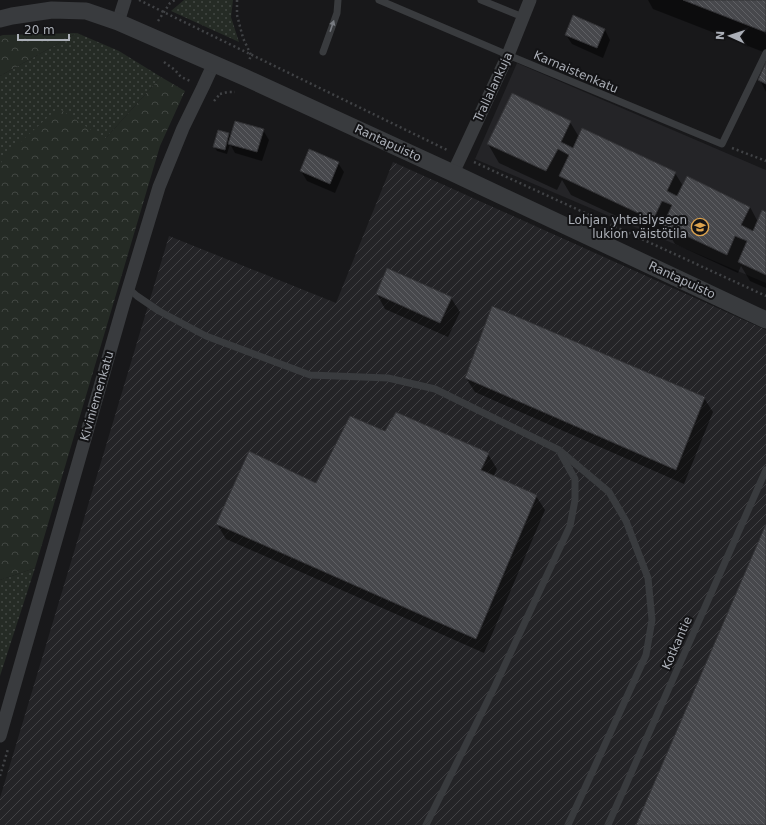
<svg xmlns="http://www.w3.org/2000/svg" width="766" height="825" viewBox="0 0 766 825" font-family="'DejaVu Sans',sans-serif">
	<defs>
		<pattern id="industrial-furrows" width="10" height="10" patternUnits="userSpaceOnUse"><rect width="10" height="10" fill="#242427"/><path d="M-1 1l2-2M0 10L10 0M9 11l2-2" fill="none" stroke="#414144"/></pattern>
		<pattern id="grass-dots" width="8" height="8" patternUnits="userSpaceOnUse"><rect width="8" height="8" fill="#252b25"/><path d="M2 2h.1M6 6h.1" fill="none" stroke="#424743" stroke-width="1.8" stroke-linecap="round"/></pattern>
		<pattern id="forest-crowns" width="20" height="18" patternUnits="userSpaceOnUse"><rect width="20" height="18" fill="#252b25"/><path d="M2 6a3 3 0 1 1 6 0M12 15a3 3 0 1 1 6 0" fill="none" stroke="#424743"/></pattern>
		<pattern id="building-back-hatch" width="6" height="6" patternUnits="userSpaceOnUse"><rect width="6" height="6" fill="#47484c"/><path d="M-1 5l2 2M0 0l6 6M5-1l2 2" fill="none" stroke="#5f6064"/></pattern>
	</defs>
	<rect width="100%" height="100%" fill="#18181a"/>
	<path fill="#242427" d="M517,63L766,170V283L475,159Z"/>
	<path fill="url(#industrial-furrows)" d="M393,162L766,330V825H0V798L169,236L336,303Z"/>
	<g fill="url(#grass-dots)">
		<path d="M184,0H233L231,17L239,42L171,11Z"/>
		<path d="M77,33L119,51L161,77L105,139L0,165V76Z"/>
		<path d="M35,568L0,676V580Z"/>
	</g>
	<g fill="url(#forest-crowns)">
		<path d="M77,33L0,76V36L3,35Z"/>
		<path d="M161,77L185,91L160,146L35,568L0,580V165L4,157L58,108L105,139Z"/>
	</g>
	<g fill="#0007">
		<path d="M648,0H763L766,1V31L764,27L762,28L766,35V53L653,9Z"/>
		<path d="M574,17L605,30L610,40L603,58L572,44L566,35Z"/>
		<path d="M766,64V92L760,80Z"/>
		<path d="M570,122L579,137L675,173L683,186L750,207L758,222L766,213V288L750,281L741,266L738,273L675,244L667,231L664,238L571,195L562,180L557,190L499,163L488,144Z"/>
		<path d="M263,130L269,140L262,161L235,153L230,144L227,154L217,151L214,146L218,131L229,134L231,138Z"/>
		<path d="M338,163L344,172L335,193L307,181L301,171Z"/>
		<path d="M377,294L451,298L460,312L448,337L385,309Z"/>
		<path d="M466,378L704,398L713,412L684,484L475,392Z"/>
		<path d="M386,433L488,454L497,469L493,477L536,496L545,510L484,653L226,539L217,524L316,485Z"/>
	</g>
	<g fill="url(#building-back-hatch)" stroke="#323235">
		<path d="M683,0H766V30L765,32Z"/>
		<path d="M573,15L605,29L597,48L565,35Z"/>
		<path d="M766,62V84L758,80Z"/>
		<path d="M512,93L571,121L561,142L573,148L582,128L676,172L667,191L677,196L687,176L750,207L741,225L753,231L762,210L766,212V275L738,262L747,241L735,236L727,255L663,225L672,205L662,201L653,220L559,176L569,155L558,149L546,171L487,144Z"/>
		<path d="M235,121L264,129L257,152L228,144Z"/>
		<path d="M218,130L229,133L225,150L213,147Z"/>
		<path d="M309,149L339,162L330,184L300,171Z"/>
		<path d="M387,268L452,297L440,323L376,294Z"/>
		<path d="M492,306L705,397L676,470L465,378Z"/>
		<path d="M396,412L489,453L481,470L537,495L476,639L216,524L249,451L316,483L350,416L385,431Z"/>
		<path d="M766,524V825H636Z"/>
	</g>
	<g fill="none" stroke-linecap="round" stroke-linejoin="round">
		<g stroke="#404245" stroke-width="2.5" stroke-dasharray="2 3" stroke-linecap="butt">
			<path d="M139,0L447,150"/>
			<path d="M237,0V15L243,38L251,55L249,61"/>
			<path d="M158,21L170,3L175,0"/>
			<path d="M164,62L175,70L181,77L190,81"/>
			<path d="M220,94L228,92H235"/>
			<path d="M214,101L220,94"/>
			<path d="M732,148L766,161"/>
			<path d="M474,162L766,296"/>
			<path d="M0,776L8,749"/>
		</g>
		<g stroke="#393b3e" stroke-width="7">
			<path d="M379,0L508,55L722,144L766,53"/>
			<path d="M481,0L523,17"/>
			<path d="M323,52L337,13L338,0"/>
			<path d="M128,288L137,296L159,311L206,336L310,375L388,378L435,389L559,450L609,492L626,521L648,578L652,620L646,655L568,825"/>
			<path d="M426,825L495,686L570,526L575,500V479L561,454"/>
			<path d="M608,825L766,470"/>
		</g>
		<g stroke="#393b3e" stroke-width="13">
			<path d="M118,22L125,0"/>
			<path d="M453,173L461,156L508,55L530,0"/>
			<path d="M0,736L123,306L159,187L183,128L203,87L214,63"/>
		</g>
		<path stroke="#393b3e" stroke-width="17" d="M0,19L12,16L52,10L86,11L118,22L244,77L453,173L766,320"/>
	</g>
	<defs><path id="oneway-solid" d="M-6-.8H1V-3.2L6.5 0L1 3.2V.8H-6Z"/></defs>
	<use fill="#787b81" href="#oneway-solid" transform="translate(332 26) rotate(-71)"/>
	<defs>
		<symbol id="school-ring" viewBox="-11 -11 22 22"><circle r="9.5" fill="#131315" stroke="#dca34e" stroke-width="1.5"/><path d="M0-5L7-2L0 1L-7-2ZM-4 1L0 2.5L4 1V4Q0 6-4 4Z" fill="#dca34e"/></symbol>
	</defs>
	<g fill-rule="evenodd">
		<use href="#school-ring" x="690" y="217" width="20" height="20"/>
	</g>
	<g text-anchor="middle" dominant-baseline="central" stroke-width="4" stroke-linejoin="round" paint-order="stroke">
		<g font-size="12" fill="#acb0b8" stroke="#131315">
			<text transform="translate(576 72) rotate(23)">Karnaistenkatu</text>
			<text transform="translate(493 87) rotate(-65)">Trallalankuja</text>
			<text transform="translate(388 143) rotate(25)">Rantapuisto</text>
			<text transform="translate(682 280) rotate(25)">Rantapuisto</text>
			<text transform="translate(97 396) rotate(-74)">Kiviniemenkatu</text>
			<text transform="translate(677 643) rotate(-66)">Kotkantie</text>
		</g>
		<g font-size="12" fill="#acb0b8" stroke="#131315" text-anchor="end">
			<text x="687" y="220">Lohjan yhteislyseon<tspan x="687" dy="14">lukion väistötila</tspan></text>
		</g>
	</g>
	<g transform="translate(730 36) rotate(273)" stroke="#131315" stroke-width="3" paint-order="stroke">
	<path d="M0-3L7 15L0 10L-7 15Z" fill="#acb0b8"/>
	<text y="-6" font-size="11" font-weight="bold" text-anchor="middle" fill="#acb0b8">N</text>
	</g>
	<path d="M18 34v6h51v-6" fill="none" stroke="#acb0b8" stroke-width="2"/>
	<text x="24" y="34" font-size="12" fill="#acb0b8" stroke="#131315" stroke-width="3" paint-order="stroke">20 m</text>
</svg>
